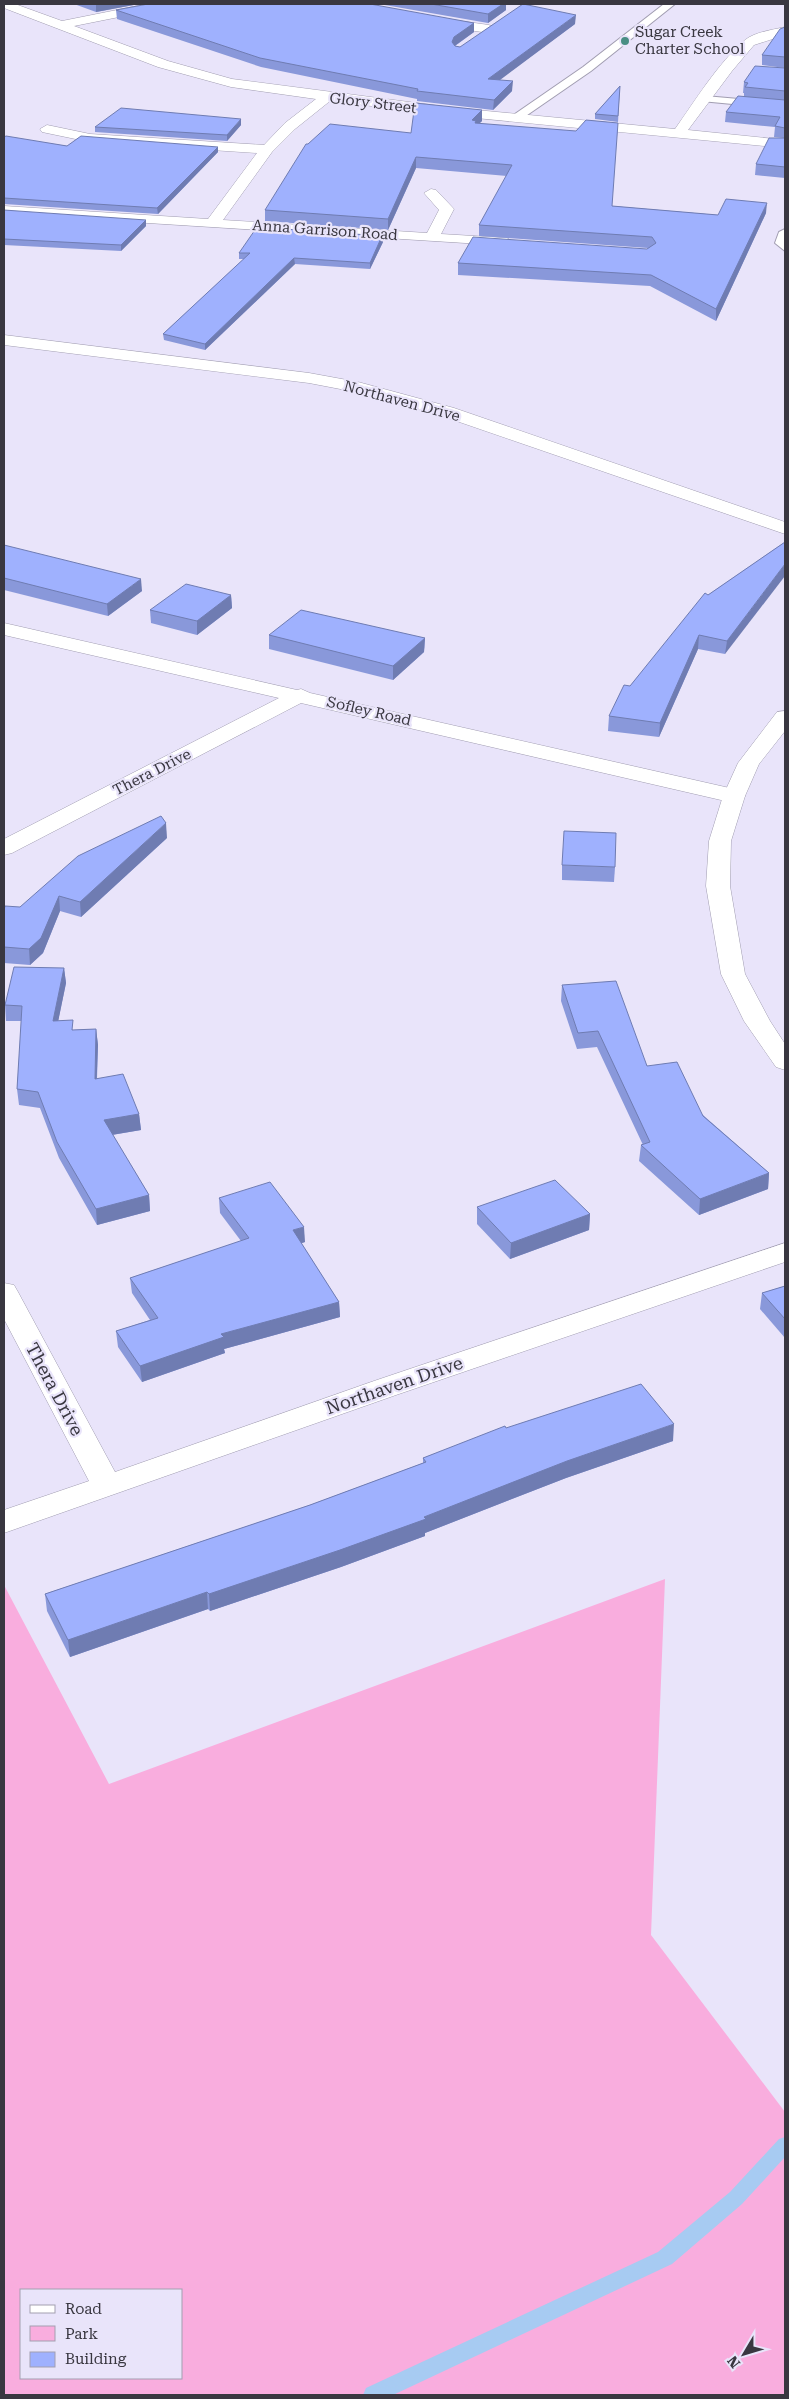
<svg xmlns="http://www.w3.org/2000/svg" width="789" height="2399" viewBox="0 0 789 2399" font-family="'Roboto Serif',serif">
	<rect width="100%" height="100%" fill="#e9e4fa"/>
	<path fill="#f9adde" fill-rule="evenodd" d="M665,1579L651,1935L785,2112V2395H4V1585L109,1784ZM21,2290H181V2378H21Z"/>
	<g fill="none" stroke-linecap="round" stroke-linejoin="round">
		<path fill="#a7cbf2" fill-rule="evenodd" d="M785,2137V2157L742,2204L672,2264L393,2395H363L366,2388L658,2252L730,2192L779,2139Z"/>
		<defs>
			<g id="service">
				<path d="M664,4H675L591,71L520,120H512V116L583,67Z"/>
				<path d="M705,96L785,103V109L701,101L700,99Z"/>
				<path d="M785,229V251L775,243L779,232Z"/>
			</g>
			<g id="minor">
				<path d="M4,4H15L62,21L147,4H170L164,8L74,26L168,61L232,79L455,108L675,129C695,101 718,63 745,40C755,32 772,30 785,27V35L754,45L732,71L688,130L785,140V148L455,116L330,101L295,129L272,152L223,220L427,233L439,210L424,193L431,189L436,190L454,209L441,234L507,238L515,243L512,246L4,214V206L208,219L257,153L90,142L42,132L40,129L47,125L90,134L264,145L285,123L316,99L231,87L158,67L4,8Z"/>
				<path d="M438,18L489,25L495,29L489,33L434,25L432,22Z"/>
				<path d="M4,335L309,373L358,382L454,408L785,522V534L442,416L356,392L309,383L4,345Z"/>
				<path d="M4,623L297,690L301,689L310,693L734,789L742,791L745,796L742,801L734,803L301,703L12,853L4,855V839L279,698L4,635Z"/>
				<path d="M785,1243V1262L396,1395L4,1533V1510L89,1481L4,1319V1283L14,1285L18,1292L115,1472L374,1381Z"/>
			</g>
			<path id="tertiary" d="M785,711V731L759,764L745,796L731,841L730,886L745,974L770,1021L785,1044V1070L776,1067L744,1021L721,974L706,886L709,841L723,796L738,763L777,712Z"/>
		</defs>
		<use href="#service" stroke="#a19db1" stroke-width="2"/>
		<use href="#minor" stroke="#a19db1" stroke-width="1"/>
		<use href="#tertiary" stroke="#a19db1" stroke-width="1"/>
		<use href="#service" fill="#fff" fill-rule="evenodd"/>
		<use href="#minor" fill="#fff" fill-rule="evenodd"/>
		<use href="#tertiary" fill="#fff" fill-rule="evenodd"/>
	</g>
	<g fill="#8998da">
		<path d="M74,4H139L96,12Z"/>
		<path d="M379,4H506V10L488,23Z"/>
		<path d="M116,10L474,23V32L455,46L460,47L575,24L499,80L512,91L493,110L417,101V99L261,67L117,19Z"/>
		<path d="M785,27V68L762,65V55Z"/>
		<path d="M785,68V178L755,175L756,164L784,138L774,137L775,127L725,122L726,112L744,96V93H743L744,82Z"/>
		<path d="M620,86L618,122L595,119V114Z"/>
		<path d="M482,110V121L480,123L612,206L718,215L766,213L716,321L650,286L458,275V263L647,249L648,248L479,236V225L507,176L416,168L388,230L265,221V210L411,133Z"/>
		<path d="M241,125L227,141L95,132V127Z"/>
		<path d="M4,137L67,146L218,152L158,214L4,204Z"/>
		<path d="M4,210L146,226L121,251L4,245Z"/>
		<path d="M383,242L370,269L295,264L205,350L164,340L163,334L244,259H239V253Z"/>
		<path d="M785,542L725,654L698,649L659,737L608,731L609,716L630,686L708,595Z"/>
		<path d="M4,545L142,591L108,616L4,590Z"/>
		<path d="M231,595L232,608L197,635L151,623L150,610Z"/>
		<path d="M269,635L425,638L424,652L393,680L269,649Z"/>
		<path d="M167,838L81,917L60,911L43,953L30,965L4,963V910L20,907Z"/>
		<path d="M562,865L615,867L614,882L562,880Z"/>
		<path d="M64,968L66,983L58,1021L73,1030L96,1029L98,1045L97,1079L139,1114L141,1130L112,1135L149,1195L150,1211L97,1225L59,1158L40,1108L19,1105L17,1089L22,1021H6L5,1005Z"/>
		<path d="M562,985L647,1066L769,1173L768,1189L699,1215L639,1161L641,1145H643L597,1047L577,1049L561,1001Z"/>
		<path d="M219,1198L305,1242L301,1243L339,1302L340,1317L224,1349L225,1353L142,1382L118,1347L116,1331L150,1320L132,1293L130,1278L241,1241L220,1213Z"/>
		<path d="M477,1207L590,1214L589,1230L510,1259L477,1224Z"/>
		<path d="M785,1286V1338L760,1309L762,1293Z"/>
		<path d="M506,1428L673,1441L566,1478L425,1533V1536L341,1567L210,1611L208,1609L70,1657L47,1611L45,1594L310,1505L423,1463V1458Z"/>
	</g>
	<g fill="#6f7cb2">
		<path d="M96,4H139L96,12Z"/>
		<path d="M503,4H506V10L488,23V14Z"/>
		<path d="M576,15L575,24L488,89V79Z"/>
		<path d="M474,23V32L453,47L452,42L454,37Z"/>
		<path d="M513,81L512,91L493,110L494,100Z"/>
		<path d="M482,110V121L476,126L472,120Z"/>
		<path d="M241,119V125L227,141V135Z"/>
		<path d="M218,147V152L158,214L157,208Z"/>
		<path d="M416,157V168L388,230V219Z"/>
		<path d="M767,203L766,213L716,321V309Z"/>
		<path d="M146,220V226L121,251V245Z"/>
		<path d="M382,236L383,242L370,269V263Z"/>
		<path d="M294,258L295,264L205,350V344Z"/>
		<path d="M785,564V576L725,654L727,641Z"/>
		<path d="M141,579L142,591L108,616L107,604Z"/>
		<path d="M231,595L232,608L197,635V621Z"/>
		<path d="M699,635L698,649L659,737L660,723Z"/>
		<path d="M425,638L424,652L393,680V666Z"/>
		<path d="M166,823L167,838L81,917L80,902Z"/>
		<path d="M59,896L60,911L43,953L30,965L29,949Z"/>
		<path d="M64,968L66,983L55,1037L53,1021Z"/>
		<path d="M96,1029L98,1045L96,1095L95,1079Z"/>
		<path d="M139,1114L141,1130L105,1136L104,1120Z"/>
		<path d="M769,1173L768,1189L699,1215L700,1199Z"/>
		<path d="M149,1195L150,1211L97,1225L96,1209Z"/>
		<path d="M590,1214L589,1230L510,1259L511,1243Z"/>
		<path d="M304,1227L305,1242L293,1246V1230Z"/>
		<path d="M339,1302L340,1317L224,1349L225,1353L142,1382L140,1366L221,1334Z"/>
		<path d="M674,1424L673,1441L566,1478L425,1533V1536L341,1567L210,1611L209,1594L424,1517L567,1461Z"/>
		<path d="M207,1592L208,1609L70,1657L68,1640Z"/>
	</g>
	<g fill="#9fb1fe" stroke="#6f7cb2">
		<path d="M148,4H370L474,23L454,37L452,42L455,46L460,47L523,4L576,15L488,79L513,81L494,100L417,91L418,89L260,58L116,10Z"/>
		<path d="M431,4H503L488,14Z"/>
		<path d="M785,27V57L762,55L780,29Z"/>
		<path d="M755,66L785,68V91L745,87L748,83L744,82Z"/>
		<path d="M620,86L618,116L595,114Z"/>
		<path d="M738,96L785,100V128L775,126L780,117L726,112Z"/>
		<path d="M415,103L482,110L472,120L476,121L475,123L576,131L586,120L618,123L612,206L718,215L726,199L767,203L716,309L651,275L458,263L473,237L647,249L656,243L652,237L479,225L512,165L416,157L388,219L265,210L306,144H308L330,124L411,133Z"/>
		<path d="M121,108L241,119L227,135L95,127Z"/>
		<path d="M6,136L67,146L81,136L218,147L157,208L4,198V137Z"/>
		<path d="M769,138H785V167L756,164Z"/>
		<path d="M4,210L146,220L121,245L4,239Z"/>
		<path d="M257,227L382,236L370,263L294,258L205,344L163,334L250,253H239Z"/>
		<path d="M785,542V564L727,641L699,635L660,723L609,716L624,685L630,686L705,593L708,595Z"/>
		<path d="M4,545L141,579L107,604L4,578Z"/>
		<path d="M186,584L231,595L197,621L150,610Z"/>
		<path d="M301,610L425,638L393,666L269,635Z"/>
		<path d="M161,816L166,823L80,902L59,896L41,938L29,949L4,947V910L5,906L20,907L78,856Z"/>
		<path d="M564,831L616,833L615,867L562,865Z"/>
		<path d="M14,967L64,968L53,1021L73,1020L72,1030L96,1029L95,1079L123,1074L139,1114L104,1120L149,1195L96,1209L57,1142L38,1092L17,1089L22,1006L5,1005Z"/>
		<path d="M616,981L647,1066L677,1062L703,1116L769,1173L700,1199L641,1145L650,1142L598,1031L578,1033L562,985Z"/>
		<path d="M555,1180L590,1214L511,1243L477,1207Z"/>
		<path d="M270,1182L304,1227L293,1230L339,1302L221,1334L224,1337L140,1366L116,1331L158,1318L130,1278L249,1238L219,1198Z"/>
		<path d="M785,1286V1319L762,1293Z"/>
		<path d="M641,1384L674,1424L567,1461L424,1517L426,1519L340,1550L209,1594L207,1592L68,1640L45,1594L310,1505L426,1462L423,1458L505,1426L506,1428Z"/>
	</g>
	<circle fill="#498e84" stroke="#e9e4fa" stroke-width="2" cx="625" cy="41" r="5"/>
	<g text-anchor="middle" dominant-baseline="central" stroke-width="4.5" stroke-linejoin="round" paint-order="stroke">
		<g font-size="15" fill="#393740" stroke="#e9e4fa" text-anchor="start">
			<text x="635" y="32">Sugar Creek<tspan x="635" dy="17">Charter School</tspan></text>
		</g>
		<g font-size="15" fill="#393740" stroke="#e9e4fa">
			<text transform="translate(373 103) rotate(7)">Glory Street</text>
			<text transform="translate(325 230) rotate(4)">Anna Garrison Road</text>
			<text transform="translate(402 401) rotate(15)">Northaven Drive</text>
			<text transform="translate(369 711) rotate(13)">Sofley Road</text>
			<text transform="translate(152 772) rotate(-27)">Thera Drive</text>
		</g>
		<g font-size="18" fill="#393740" stroke="#e9e4fa">
			<text transform="translate(394 1385) rotate(-19)">Northaven Drive</text>
			<text transform="translate(55 1389) rotate(62)">Thera Drive</text>
		</g>
	</g>
	<rect width="789" height="2399" fill="none" stroke="#393740" stroke-width="10"/>
	<rect x="20" y="2289" width="162" height="90" fill="#e9e4fa" stroke="#a39fb0"/>
	<rect x="30" y="2305" width="25" height="8" fill="#ffffff" stroke="#a39fb0"/>
	<text x="65" y="2314" font-size="15" fill="#393740">Road</text>
	<rect x="30" y="2326" width="25" height="15" fill="#f9adde" stroke="#a39fb0"/>
	<text x="65" y="2339" font-size="15" fill="#393740">Park</text>
	<rect x="30" y="2352" width="25" height="15" fill="#9fb1fe" stroke="#a39fb0"/>
	<text x="65" y="2364" font-size="15" fill="#393740">Building</text>
	<g transform="translate(744 2354) rotate(232)" stroke="#e9e4fa" stroke-width="4" paint-order="stroke">
	<path d="M0-4L9 19L0 12L-9 19Z" fill="#393740"/>
	<text y="-8" font-size="14" font-weight="bold" text-anchor="middle" fill="#393740">N</text>
	</g>
</svg>
